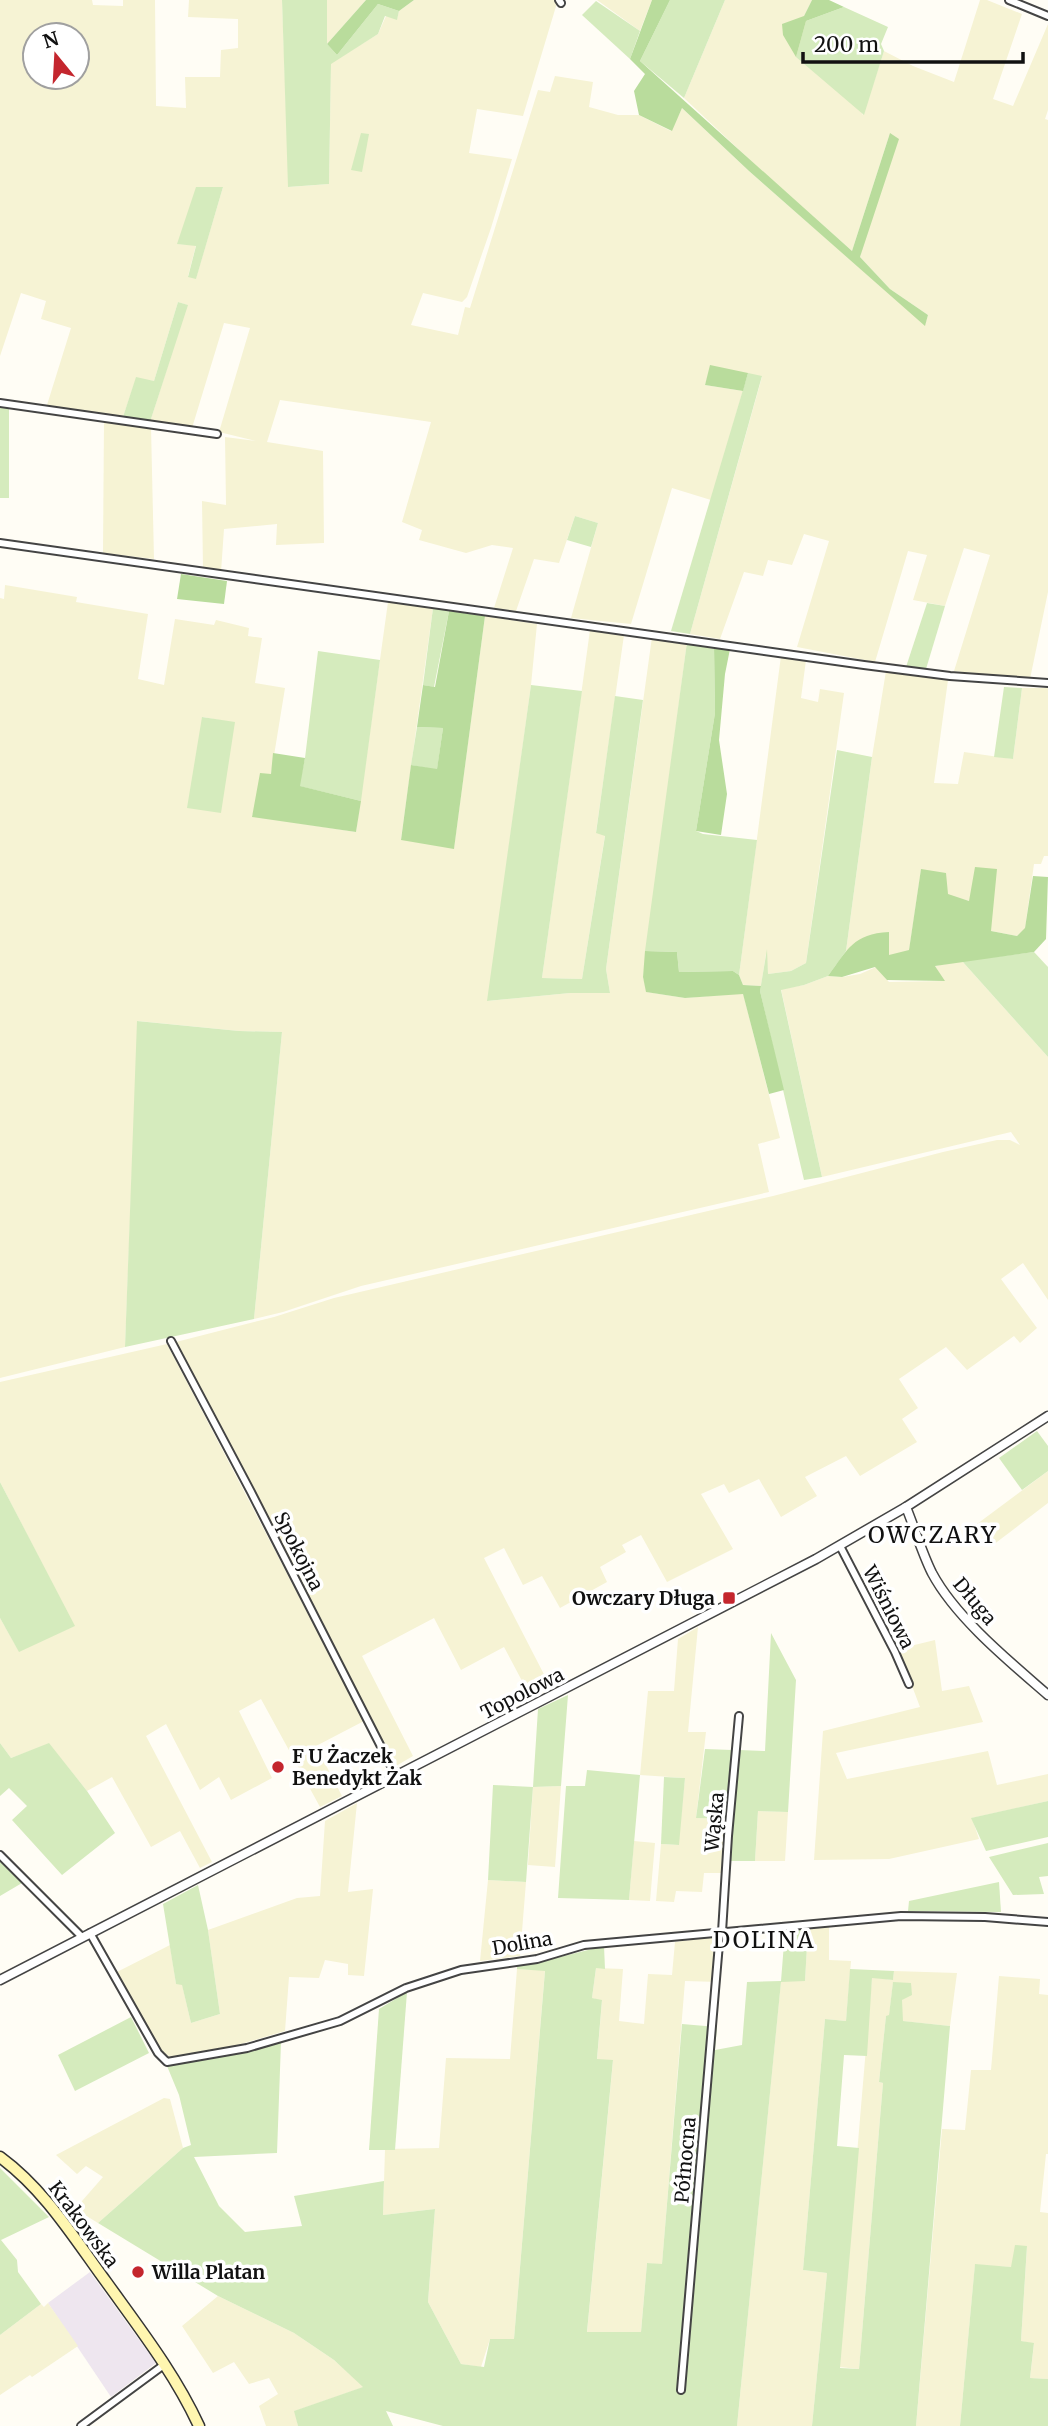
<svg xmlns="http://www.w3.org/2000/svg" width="1048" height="2426" viewBox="0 0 1048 2426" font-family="Merriweather,serif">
	<rect width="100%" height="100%" fill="#fffdf5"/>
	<path fill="#eee6ef" d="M90,2272L156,2363L111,2397L48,2303Z"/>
	<g fill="#f6f3d4" fill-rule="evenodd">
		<path d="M0,0H92L93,5L123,6V0H155L156,106L186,108L185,77H220L221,50L238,48V19L188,17L189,0H282L289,187L329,184L331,63L378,34L386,16L397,19L399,11L414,0H556L557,3L523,116L477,109L469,153L512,159L491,228L467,297L462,302L423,293L411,325L458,335L465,307L470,308L538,90L550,92L555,76L593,82L589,107L618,115H639L671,131L682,108L749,171L925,325L928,315L890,289L860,257L890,133L852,251L752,162L684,98L725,0H812L804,16L863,115L884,51L913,66L954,82L980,0H987L1022,14L993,99L1013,106L1048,24V110L1045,119L1048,120V592L1030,679L954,671L990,555L964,548L945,606L913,600L927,555L908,551L875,662L797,647L829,541L804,534L792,565L768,560L763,576L744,572L720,639L690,634L762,377L711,366L705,385L743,391L711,500L672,488L631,624L571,618L598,523L575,516L559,563L534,559L516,611L494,608L513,548L492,545L466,553L419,540L422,530L402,522L431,422L280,400L267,442L323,451L324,543L276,545L277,524L224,529L221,572L203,569L202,501L226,505L225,437L256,441L219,432L250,328L224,323L192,428L150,422L187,305L178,302L154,381L136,379L123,417L47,405L71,328L41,319L46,301L21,293L0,356ZM35,35H77V77H35ZM223,187L196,278L188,276L196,245L178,244Z"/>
		<path d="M327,0H366L327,44Z"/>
		<path d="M597,0H652L640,31Z"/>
		<path d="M104,420L151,427L154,559L103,553Z"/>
		<path d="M5,585L77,597L76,602L148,614L138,679L164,685L175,619L214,625L216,620L249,628L248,636L262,638L255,683L285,688L271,774L252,816L356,832L388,602L433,608L401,839L454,848L485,616L537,624L531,685L488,1001L570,993H610L606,969L652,637L687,642L643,977L647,992L685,998L743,993L780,1138L758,1144L769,1192L361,1286L283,1312L254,1319L282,1032L239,1031L138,1021L125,1347L0,1378V598L4,599ZM203,717L234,723L220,813Z"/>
		<path d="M590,630L624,635L596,832L605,835L582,979L542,978Z"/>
		<path d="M781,656L806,660L801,698L818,702L820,689L844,693L806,963L791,971L768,974L766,954L761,986L743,985L739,975Z"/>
		<path d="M886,671L948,680L934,783L958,784L964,752L1013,759L1022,688H1048V856H1044L1041,864H1034L1025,929L1017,936L991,931L969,901L948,895L921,870L909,951L889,956V932L846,951L872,757Z"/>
		<path d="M962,961L1048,1057V1300L1023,1263L1001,1279L1037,1328L1020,1343L1014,1336L967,1370L946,1347L899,1379L918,1408L902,1419L917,1442L860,1476L846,1456L805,1477L817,1496L781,1517L759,1479L729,1493L724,1484L701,1494L733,1549L667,1582L641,1535L622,1545L626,1552L600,1567L607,1582L560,1608L542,1576L523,1585L504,1548L484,1558L551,1688L530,1696L504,1647L461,1670L434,1618L362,1656L413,1756L396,1766L176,1342L274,1317L334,1298L773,1196L943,1152L997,1140H1010L1020,1145L1011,1132L822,1177L781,989L804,985L828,976L842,977L860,974L876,967L889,982L944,981L935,966Z"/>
		<path d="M167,1344L364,1721L316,1746L342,1796L320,1807L261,1699L239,1711L272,1778L231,1800L219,1777L200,1790L166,1724L146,1736L212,1862L200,1868L180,1831L151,1847L112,1777L87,1791L49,1744L11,1758L0,1743V1618L19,1651L74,1626L0,1482V1382Z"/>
		<path d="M1048,1471V1503L993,1545L977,1524Z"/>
		<path d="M698,1627L688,1732H706L696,1818L726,1819L723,1873H704L702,1892L676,1891L674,1902L656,1901L661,1844L678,1845L685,1778L640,1775L648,1691H674L678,1639Z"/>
		<path d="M935,1640L942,1691L969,1686L983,1722L836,1753L847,1779L988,1751L997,1785L1048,1774V1801L972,1818L979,1839L889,1859L814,1860L823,1731L920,1707L898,1649Z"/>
		<path d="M561,1786L555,1867L528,1865L533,1787Z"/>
		<path d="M357,1803L348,1892L373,1889L364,1976L348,1975V1964L325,1960L319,1978L289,1977L285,2031L224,2049L170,2057L160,2050L115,1973L170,1945L176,1984H182L191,2023L220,2014L208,1930L297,1898L320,1896L325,1821Z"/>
		<path d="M758,1811L788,1812L785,1861H755Z"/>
		<path d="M634,1841L655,1843L650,1901L629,1900Z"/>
		<path d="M488,1880L526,1882L520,1956L480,1961Z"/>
		<path d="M829,1927V1960L851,1961L846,2021L825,2019L803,2270L827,2273L812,2426H737L781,1981H805L808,1929Z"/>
		<path d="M723,1936L719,1982L685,1981L662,2265L647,2263L641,2332L587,2333L613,2061L597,2060L602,2001L592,1998L596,1968L623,1969L619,2021L644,2024L648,1974L672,1975L675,1942Z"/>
		<path d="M517,1969L545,1970L514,2339H490L481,2367L461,2364L428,2302L435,2209L383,2215L385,2149L439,2148L446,2058L510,2059Z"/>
		<path d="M894,1971L957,1973L950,2026L902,2021V2000L911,1983H893L889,2016H886L879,2082L883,2083L859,2369L839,2367L872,1977L893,1980Z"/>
		<path d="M999,1976L1040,1979L1039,1994L1048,1995V2154H1046L1040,2212L1048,2213V2379L1030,2378L1034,2344L1021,2341L1027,2247L1011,2267L975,2265L960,2426H916L942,2129L965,2130L971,2070H991Z"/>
		<path d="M164,2098L170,2099L183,2148L98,2223L75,2209L103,2177L86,2166L77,2174L56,2155Z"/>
		<path d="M218,2296L294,2333L334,2360L364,2387L295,2411L298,2426H266L259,2406L278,2394L269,2378L249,2384L234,2362L213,2373L182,2326Z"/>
		<path d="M48,2303L78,2346L32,2377L30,2375L0,2395V2335L41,2304L44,2307Z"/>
	</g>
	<g fill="#d5ebbd">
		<path d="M282,0H327V44L337,55L378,4L399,11L397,20L385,16L378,34L331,64L329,184L288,187Z"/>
		<path d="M670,0H725L684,98L640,61Z"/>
		<path d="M596,1L640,31L630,59L582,15Z"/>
		<path d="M844,7L888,27L881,44L884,51L864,115L796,57L806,21Z"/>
		<path d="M361,133L369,134L362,172L351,170Z"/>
		<path d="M196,187H223L196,279L188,277L196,246L177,244Z"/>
		<path d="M178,302L188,305L150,422L123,417L136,377L154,381Z"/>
		<path d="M748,373L762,376L690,634L671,631Z"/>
		<path d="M0,405L9,407V498H0Z"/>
		<path d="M575,516L598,523L591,547L567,540Z"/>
		<path d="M927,603L945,606L926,669L906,667Z"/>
		<path d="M433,608L449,611L434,687L423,685Z"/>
		<path d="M687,642L714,646L715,713L696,831L703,834L757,840L739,975L733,971L679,972L677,952L645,951Z"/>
		<path d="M318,651L380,660L361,801L299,786L305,758Z"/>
		<path d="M531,685L582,691L542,978L582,979L605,836L596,833L615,696L643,700L606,969L610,993H570L487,1001Z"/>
		<path d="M1004,687L1022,688L1013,759L994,757Z"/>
		<path d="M202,717L235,722L221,813L187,808Z"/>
		<path d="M417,727L443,728L437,770L411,765Z"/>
		<path d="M837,750L872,757L846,951L828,976L804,985L781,990L822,1177L804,1180L760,991L767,949L768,974L791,971L806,963Z"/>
		<path d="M1034,952L1048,967V1057L962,961Z"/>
		<path d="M137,1021L239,1031L282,1032L254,1319L125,1347Z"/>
		<path d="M1037,1431L1048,1446V1471L1022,1490L999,1458Z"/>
		<path d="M0,1482L75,1626L19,1652L0,1618Z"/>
		<path d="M771,1633L796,1680L788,1812L758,1811L755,1861H729L739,1750L765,1751Z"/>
		<path d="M568,1695L561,1786L533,1787L526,1882L488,1880L493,1785L533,1787L538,1709Z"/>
		<path d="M0,1743L11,1758L49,1743L87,1791L115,1833L62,1875L12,1820L27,1806L9,1788L0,1796Z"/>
		<path d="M705,1749L732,1750L726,1819L696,1818Z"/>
		<path d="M587,1770L640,1775L629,1900L558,1898L566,1786H585Z"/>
		<path d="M664,1777L685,1778L679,1845L661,1844Z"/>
		<path d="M1048,1801V1837L986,1851L971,1818Z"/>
		<path d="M1048,1843V1876L1039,1877L1044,1894L1013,1895L989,1857Z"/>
		<path d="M0,1861L22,1883L0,1896Z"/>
		<path d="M999,1882L1001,1912L908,1911L909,1901Z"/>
		<path d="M198,1885L208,1930L220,2014L191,2023L182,1985L176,1984L163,1904Z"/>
		<path d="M808,1929L805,1981L781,1982L737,2426H443L386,2411L393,2426H298L294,2411L363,2387L334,2360L294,2333L218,2296L98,2223L183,2148L191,2145L179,2095L167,2066L219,2057L281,2042L277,2153L194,2157L219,2206L245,2232L302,2226L294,2196L384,2181L383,2215L435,2209L428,2302L461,2364L484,2367L490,2339H514L545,1971L517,1969V1965L548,1960L604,1946L605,1969L596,1968L592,1998L602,2000L597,2059L613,2060L587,2332H641L647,2263L662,2264L682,2024L717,2027L715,2050L742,2045L747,1982L781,1981L785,1931Z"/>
		<path d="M850,1969L894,1971L893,1980L872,1978L867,2056L844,2055L837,2146L859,2148L840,2368L859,2369L883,2083L879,2082L886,2016L889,2015L893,1982L911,1983L912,1995L902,2000L903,2021L950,2026L916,2426H812L827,2273L803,2270L825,2019L846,2021Z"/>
		<path d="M407,1992L395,2150H369L379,2009Z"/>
		<path d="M131,2017L149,2053L75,2091L58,2055Z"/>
		<path d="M0,2168L49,2217L1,2240L17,2260L18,2272L41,2304L0,2335Z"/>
		<path d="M1015,2245L1027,2246L1021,2341L1034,2343L1030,2378L1048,2379V2426H960L975,2264L1011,2267Z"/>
	</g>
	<g fill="#b9dc9c">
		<path d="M366,0H414L399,11L378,4L337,55L327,44Z"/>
		<path d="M652,0H670L640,61L852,251L890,133L899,139L860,257L890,289L928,315L925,326L749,171L682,108L672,131L639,115L634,91L645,74L630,59Z"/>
		<path d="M812,0H829L844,7L806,21L796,57L783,35L782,24L804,16Z"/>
		<path d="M710,365L748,373L743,391L705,385Z"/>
		<path d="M181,574L227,581L224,604L177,599Z"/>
		<path d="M449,611L485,616L454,849L401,840L411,765L437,769L443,728L417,727L423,685L435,687Z"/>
		<path d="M714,646L730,649L725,674L719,740L727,794L721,835L696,831L715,713Z"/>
		<path d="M273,753L305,758L300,786L361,801L356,832L252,817L260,773L271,774Z"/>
		<path d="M975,867L997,869L991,931L1017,936L1025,928L1033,876L1048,877L1046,939L1034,952L935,966L945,981L887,980L875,967L842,977L828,976C848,949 853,934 889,932V955L909,950L921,869L946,873L948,894L969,901Z"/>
		<path d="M645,951L677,952L679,972L733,971L739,975L743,985L761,986L760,991L784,1090L769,1094L743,994L685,998L646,992L643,977Z"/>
	</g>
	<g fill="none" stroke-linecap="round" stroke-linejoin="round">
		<defs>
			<g id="minor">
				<path d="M559,0L561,3"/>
				<path d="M1009,0L1048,16"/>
				<path d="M0,403L217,434"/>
				<path d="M0,543L864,665L950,676L1048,683"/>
				<path d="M171,1341L251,1492L396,1776"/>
				<path d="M840,1546L895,1652L909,1684"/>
				<path d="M0,1855L82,1937"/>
				<path d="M722,1932L728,1836L739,1716"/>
				<path d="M90,1933L158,2053L167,2062L247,2048L340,2021L406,1988L461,1970L537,1959L584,1945L901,1916L985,1917L1048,1922"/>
				<path d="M681,2390L720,1932"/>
				<path d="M81,2426L165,2364"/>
			</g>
			<g id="tertiary">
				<path d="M906,1507C915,1529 922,1553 932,1573C956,1618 1010,1662 1048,1695"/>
				<path d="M0,1980L816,1559L906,1507L1048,1416"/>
			</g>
			<path id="secondary" d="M0,2157C45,2190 74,2238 107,2283C140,2329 175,2374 199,2426"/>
		</defs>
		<use href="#minor" stroke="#444" stroke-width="10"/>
		<use href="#tertiary" stroke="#444" stroke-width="11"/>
		<use href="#secondary" stroke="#333" stroke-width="13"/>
		<use href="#minor" stroke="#fff" stroke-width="6"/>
		<use href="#tertiary" stroke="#fff" stroke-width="8"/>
		<use href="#secondary" stroke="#fff6b0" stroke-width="10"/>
	</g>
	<g fill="#c4262e" stroke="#fff" stroke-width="2.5">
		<rect x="722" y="1591" width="14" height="14" rx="3.5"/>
		<circle cx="278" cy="1767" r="7"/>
		<circle cx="138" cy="2272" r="7"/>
	</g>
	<g text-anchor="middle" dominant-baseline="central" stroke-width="7" stroke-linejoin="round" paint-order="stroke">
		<g font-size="19" fill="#111" stroke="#fff">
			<text transform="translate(299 1551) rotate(63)">Spokojna</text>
			<text transform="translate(975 1601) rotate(50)">Długa</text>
			<text transform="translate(889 1607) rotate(63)">Wiśniowa</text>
			<text transform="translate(522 1693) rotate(-27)">Topolowa</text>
			<text transform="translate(714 1822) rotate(-85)">Wąska</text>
			<text transform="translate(522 1943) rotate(-10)">Dolina</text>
			<text transform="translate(685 2160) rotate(-85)">Północna</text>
			<text transform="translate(84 2224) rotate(53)">Krakowska</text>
		</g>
		<g font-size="19" font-weight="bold" fill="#111" stroke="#fff" text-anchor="start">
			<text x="715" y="1598" text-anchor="end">Owczary Długa</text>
			<text x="292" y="1756">F U Żaczek<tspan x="292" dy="22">Benedykt Żak</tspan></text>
			<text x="152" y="2272">Willa Platan</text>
		</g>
		<g font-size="23" letter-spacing="2" fill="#111" stroke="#fff">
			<text x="933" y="1534">OWCZARY</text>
			<text x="764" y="1939">DOLINA</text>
		</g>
	</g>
	<g transform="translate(56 56) rotate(342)"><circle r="33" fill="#ffffff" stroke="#a0a0a0" stroke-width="2"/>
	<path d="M0-5L12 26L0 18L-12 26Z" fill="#c4262e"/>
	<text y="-10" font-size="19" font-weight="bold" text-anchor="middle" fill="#111111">N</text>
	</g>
	<path d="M803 52v10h220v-10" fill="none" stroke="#111111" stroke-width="3.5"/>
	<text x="814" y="52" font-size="21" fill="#111111" stroke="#ffffff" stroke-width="5" paint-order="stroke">200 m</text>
</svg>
